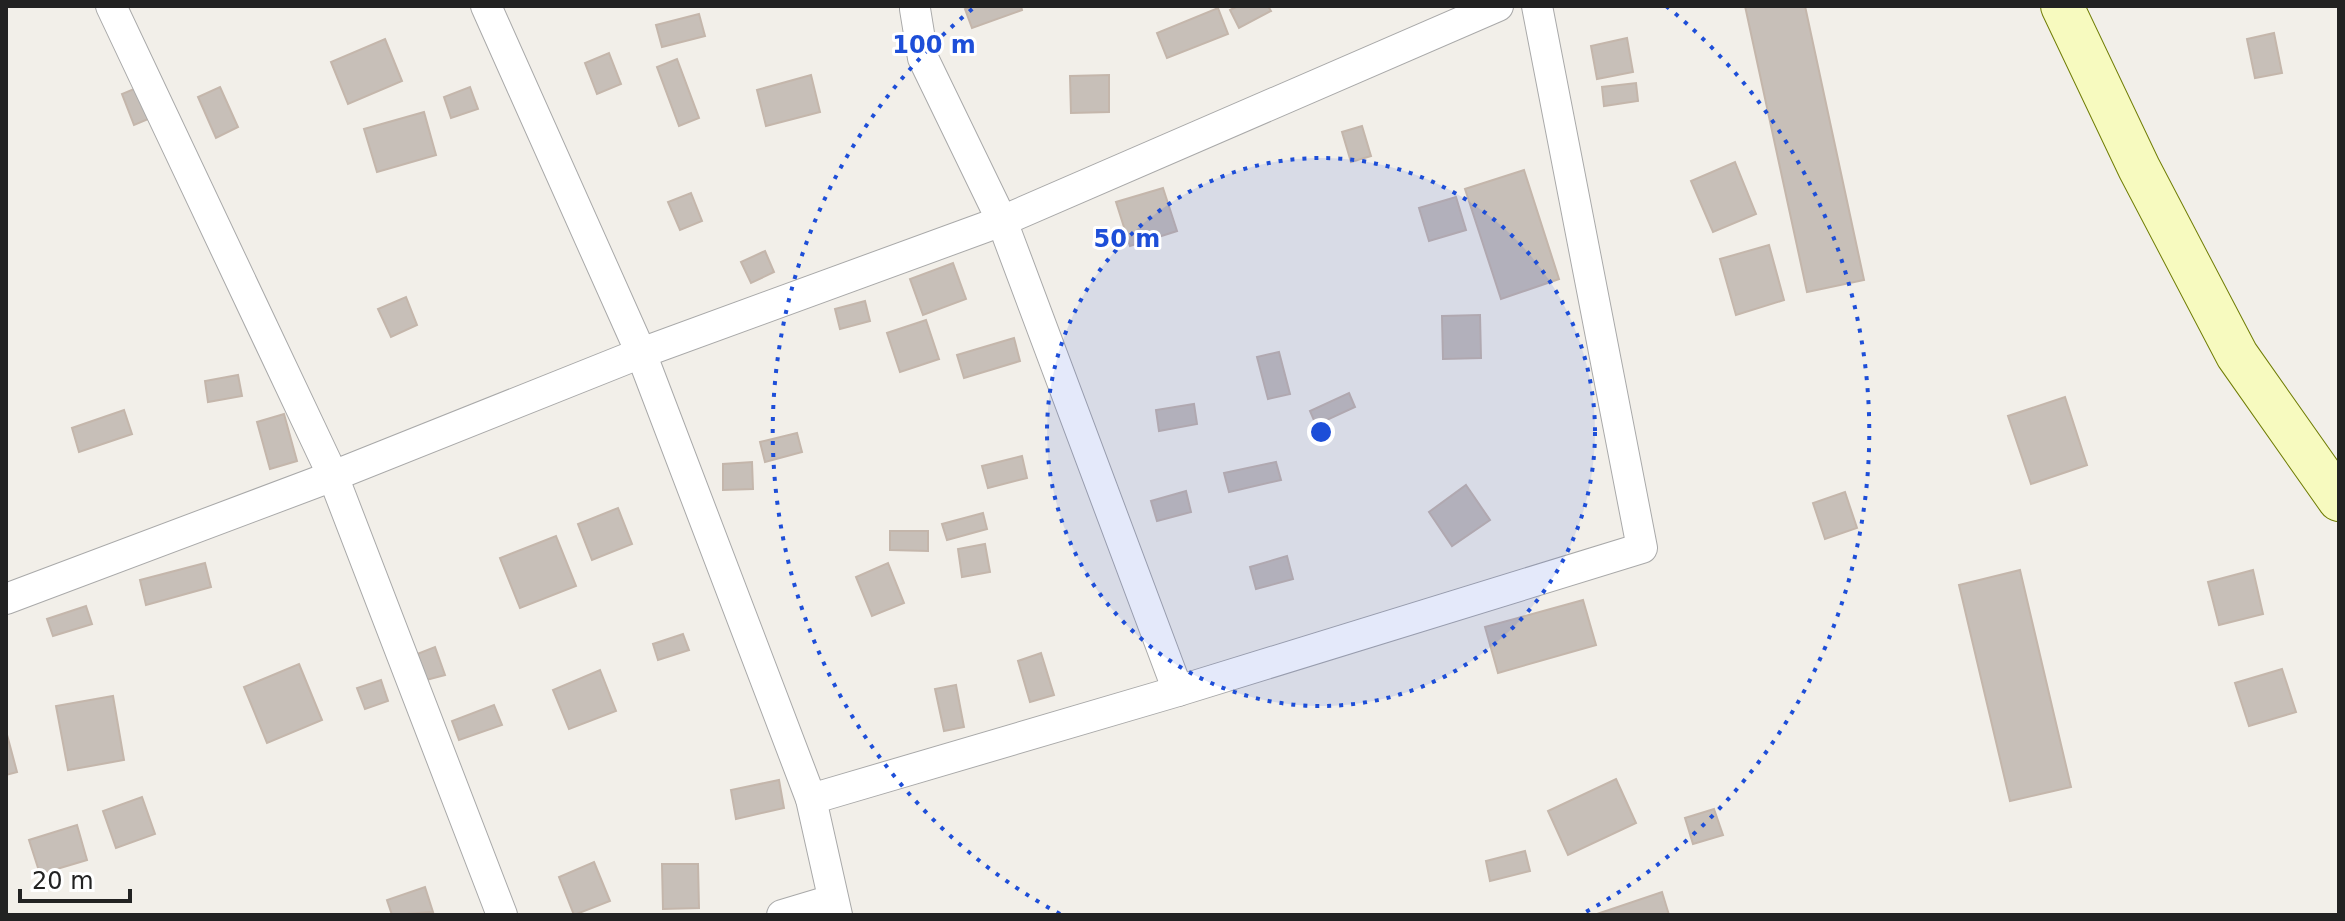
<svg xmlns="http://www.w3.org/2000/svg" width="2345" height="921" viewBox="0 0 2345 921" font-family="'DejaVu Sans',sans-serif">
	<rect width="100%" height="100%" fill="#f2efe9"/>
	<g fill="#c7bfb8" stroke="#c4b6ab" stroke-width="2">
		<path d="M973,6H1021L1022,10L972,28L965,9Z"/>
		<path d="M1238,6H1268L1271,11L1239,28L1230,10Z"/>
		<path d="M1745,6H1805L1864,280L1807,292Z"/>
		<path d="M1218,8L1228,34L1167,58L1157,33Z"/>
		<path d="M699,14L705,36L662,47L656,25Z"/>
		<path d="M2274,33L2282,73L2255,78L2247,39Z"/>
		<path d="M1627,38L1633,72L1597,79L1591,46Z"/>
		<path d="M385,39L402,81L348,104L331,62Z"/>
		<path d="M609,53L621,84L597,94L585,63Z"/>
		<path d="M677,59L699,118L679,126L657,67Z"/>
		<path d="M811,75L820,112L766,126L757,90Z"/>
		<path d="M1109,75V112L1071,113L1070,76Z"/>
		<path d="M1636,83L1638,101L1604,106L1602,87Z"/>
		<path d="M146,84L158,115L134,125L122,94Z"/>
		<path d="M220,87L238,127L216,138L198,97Z"/>
		<path d="M470,87L478,109L451,118L444,97Z"/>
		<path d="M424,112L436,155L377,172L364,129Z"/>
		<path d="M1362,126L1371,156L1351,162L1342,132Z"/>
		<path d="M1735,162L1756,214L1713,232L1691,181Z"/>
		<path d="M1524,170L1559,279L1501,299L1465,189Z"/>
		<path d="M1163,188L1177,231L1130,246L1116,202Z"/>
		<path d="M691,193L702,221L680,230L668,202Z"/>
		<path d="M1456,197L1466,230L1429,241L1419,208Z"/>
		<path d="M1769,245L1784,300L1736,315L1720,259Z"/>
		<path d="M765,251L774,272L751,283L741,262Z"/>
		<path d="M953,263L966,299L923,315L910,279Z"/>
		<path d="M406,297L417,325L391,337L378,309Z"/>
		<path d="M865,301L870,321L840,329L835,309Z"/>
		<path d="M1480,315L1481,358L1443,359L1442,316Z"/>
		<path d="M926,320L939,359L900,372L887,333Z"/>
		<path d="M1014,338L1020,361L964,378L957,355Z"/>
		<path d="M1279,352L1290,394L1268,399L1257,357Z"/>
		<path d="M238,375L242,396L208,402L205,381Z"/>
		<path d="M1349,393L1355,407L1316,425L1310,411Z"/>
		<path d="M2065,397L2087,465L2031,484L2008,416Z"/>
		<path d="M1194,404L1197,424L1159,431L1156,410Z"/>
		<path d="M124,410L132,434L79,452L72,428Z"/>
		<path d="M284,414L297,461L270,469L257,422Z"/>
		<path d="M797,433L802,452L765,462L760,442Z"/>
		<path d="M1022,456L1027,478L988,488L982,466Z"/>
		<path d="M752,462L753,489L723,490V464Z"/>
		<path d="M1276,462L1281,480L1229,492L1224,473Z"/>
		<path d="M1466,485L1490,520L1452,546L1429,512Z"/>
		<path d="M1186,491L1191,512L1157,521L1151,501Z"/>
		<path d="M1845,492L1857,528L1825,539L1813,503Z"/>
		<path d="M618,508L632,544L592,560L578,524Z"/>
		<path d="M983,513L987,529L947,540L942,524Z"/>
		<path d="M890,531H928V551L890,550Z"/>
		<path d="M556,536L576,586L520,608L500,558Z"/>
		<path d="M985,544L990,572L962,577L958,549Z"/>
		<path d="M1287,556L1293,579L1256,589L1250,567Z"/>
		<path d="M205,563L211,587L146,605L140,580Z"/>
		<path d="M888,563L904,603L872,616L856,577Z"/>
		<path d="M2020,570L2071,787L2010,801L1959,585Z"/>
		<path d="M2253,570L2263,614L2219,625L2208,582Z"/>
		<path d="M1583,600L1596,645L1498,673L1485,627Z"/>
		<path d="M86,606L92,624L53,636L47,619Z"/>
		<path d="M683,634L689,650L658,660L653,644Z"/>
		<path d="M435,647L445,675L426,680L417,654Z"/>
		<path d="M1041,653L1054,695L1030,702L1018,661Z"/>
		<path d="M299,664L322,720L267,743L244,687Z"/>
		<path d="M2282,669L2296,712L2249,726L2235,683Z"/>
		<path d="M600,670L616,711L569,729L553,690Z"/>
		<path d="M381,680L388,701L365,709L357,688Z"/>
		<path d="M956,685L964,727L944,731L935,689Z"/>
		<path d="M113,696L124,760L68,770L56,706Z"/>
		<path d="M494,705L502,725L459,740L452,721Z"/>
		<path d="M6,731L17,772L6,775Z"/>
		<path d="M1616,779L1636,823L1568,855L1548,811Z"/>
		<path d="M779,780L784,808L736,819L731,790Z"/>
		<path d="M142,797L155,834L116,848L103,811Z"/>
		<path d="M1714,809L1723,835L1693,844L1685,818Z"/>
		<path d="M77,825L87,860L40,874L29,840Z"/>
		<path d="M1525,851L1530,871L1490,881L1486,861Z"/>
		<path d="M594,862L610,901L574,915L559,877Z"/>
		<path d="M662,864H698L699,908L663,909Z"/>
		<path d="M425,887L433,912L392,915L387,900Z"/>
		<path d="M1662,892L1669,915H1594Z"/>
	</g>
	<g fill="none" stroke-linecap="round" stroke-linejoin="round">
		<defs>
			<g id="minor">
				<path d="M111,6L333,476L502,915"/>
				<path d="M486,6L641,353L811,799L837,915"/>
				<path d="M915,9L923,58L1002,221L1178,691"/>
				<path d="M6,599L333,476L641,353L1002,221L1498,6"/>
				<path d="M811,799L1178,691L1642,548L1537,6"/>
				<path d="M782,915L832,900"/>
			</g>
			<path id="secondary" d="M2062,6L2139,168L2237,355L2339,500"/>
		</defs>
		<use href="#minor" stroke="#a9a9a9" stroke-width="32"/>
		<use href="#secondary" stroke="#707d05" stroke-width="44"/>
		<use href="#minor" stroke="#fff" stroke-width="30"/>
		<use href="#secondary" stroke="#f7fabf" stroke-width="42"/>
	</g>
	<circle cx="1321" cy="432" r="274" fill="#1d4ed8" fill-opacity=".12"/>
	<g fill="none" stroke="#1d4ed8" stroke-width="4" stroke-dasharray="4 8">
		<circle cx="1321" cy="432" r="274"/>
		<path d="M1060 914A548 548 0 0 1 976 6M1666 6A548 548 0 0 1 1582 914"/>
	</g>
	<circle cx="1321" cy="432" r="12" fill="#1d4ed8" stroke="#fff" stroke-width="4"/>
	<g font-size="24" text-anchor="middle" font-weight="bold" fill="#1d4ed8" stroke="#fff" stroke-width="6" stroke-linejoin="round" paint-order="stroke">
		<text x="934" y="53">100 m</text>
		<text x="1127" y="247">50 m</text>
	</g>
	<rect width="2345" height="921" fill="none" stroke="#222222" stroke-width="16"/>
	<path d="M20 889v12h110v-12" fill="none" stroke="#222222" stroke-width="4"/>
	<text x="32" y="889" font-size="24" fill="#222222" stroke="#ffffff" stroke-width="6" paint-order="stroke">20 m</text>
</svg>
